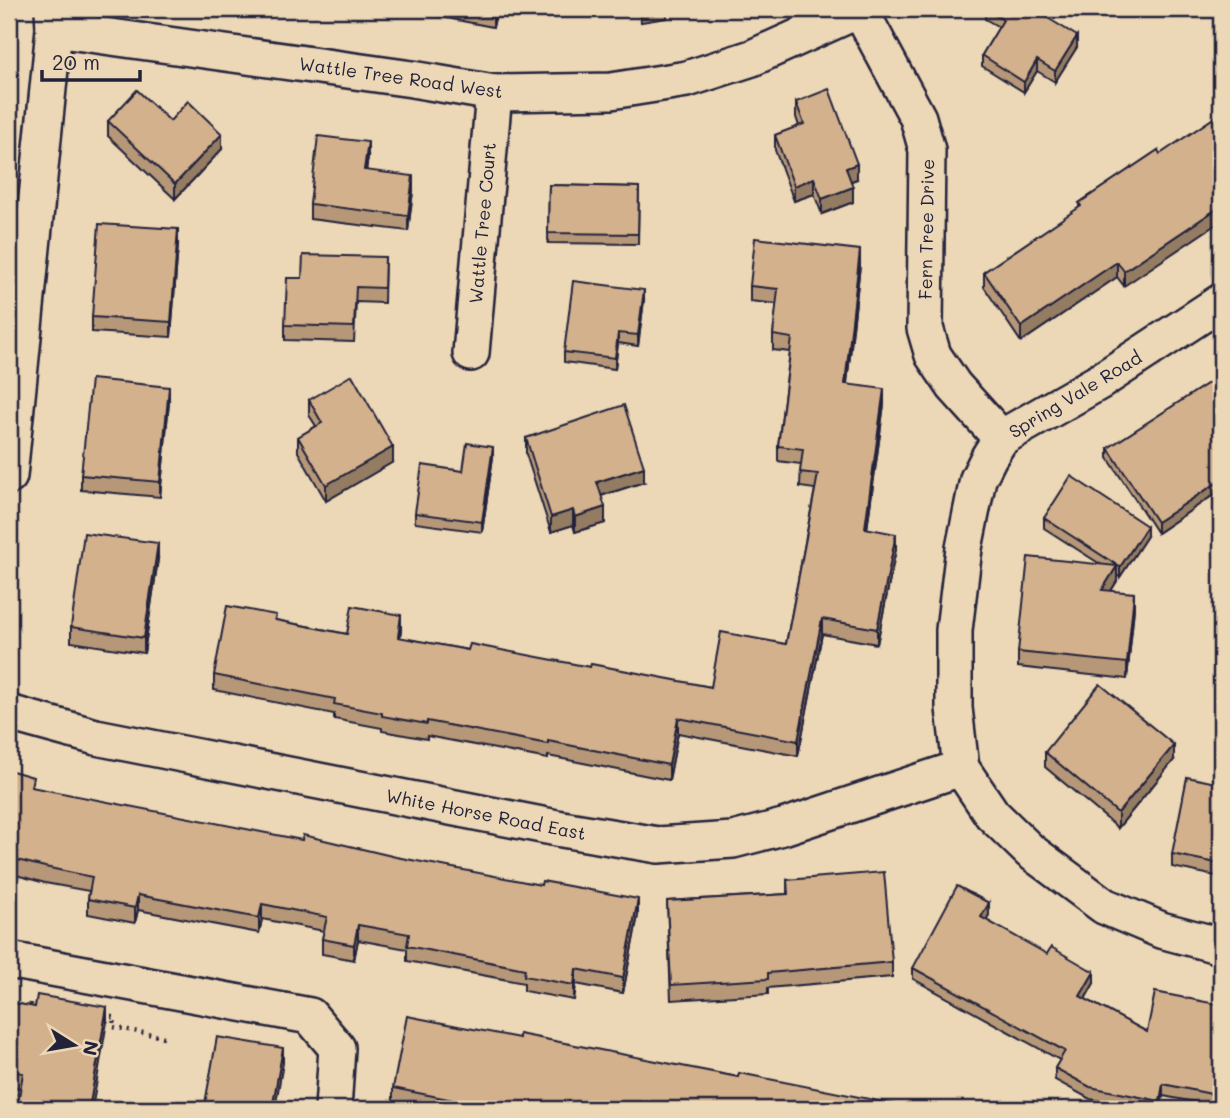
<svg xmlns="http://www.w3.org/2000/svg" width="1230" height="1118" viewBox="0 0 1230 1118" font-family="Mali,sans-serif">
	<rect width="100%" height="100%" fill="#ecd7b6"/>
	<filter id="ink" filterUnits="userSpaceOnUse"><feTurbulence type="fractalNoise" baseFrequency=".0143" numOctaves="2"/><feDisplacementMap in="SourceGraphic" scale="14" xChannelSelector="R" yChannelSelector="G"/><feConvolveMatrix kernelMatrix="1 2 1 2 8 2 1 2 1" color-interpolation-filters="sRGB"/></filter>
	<g filter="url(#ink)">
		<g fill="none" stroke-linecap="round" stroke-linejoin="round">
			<defs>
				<g id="minor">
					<path d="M860,10L918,118L927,150L925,328L933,355L954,386L1001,438"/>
					<path d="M54,29L412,79L494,93L611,91L687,79L752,58L861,9"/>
					<path d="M1221,302L1099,382L1001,438L989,457L978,479L964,548L954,630V708L961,768L992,814L1030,851L1104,906L1161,930L1221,946"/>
					<path d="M471,353L494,93"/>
					<path d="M9,476L54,29L53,9"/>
					<path d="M9,713L96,737L562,829L658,845L733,840L783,827L961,768"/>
					<path d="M9,960L310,1016L337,1048L333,1109"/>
				</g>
			</defs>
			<use href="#minor" stroke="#22223b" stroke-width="40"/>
			<g stroke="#22223b" stroke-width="4.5" stroke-dasharray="2 5" stroke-linecap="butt">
				<path d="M30,1012L31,1002L41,1004"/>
				<path d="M111,1017H114L113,1027L164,1037"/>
				<path d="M12,1109L17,1083"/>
			</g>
			<use href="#minor" stroke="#ecd7b6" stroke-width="35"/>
		</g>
		<g fill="#b69879" stroke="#22223b" stroke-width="2">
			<path d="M400,9H497L493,27Z"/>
			<path d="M536,9H583L559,13Z"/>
			<path d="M639,9H667V18L641,22Z"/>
			<path d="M985,9L1077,47L1055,82L1037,71L1024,92L982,66V55L999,27L985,19Z"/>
			<path d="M796,102L857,179L851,181L853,202L822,214L814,194L794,201L775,150V135L799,126L796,117Z"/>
			<path d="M108,121H170L222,149L175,199L108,136Z"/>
			<path d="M1158,150L1124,286L1117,277L1021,342L984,287V272L1079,208V203Z"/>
			<path d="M368,157L366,170L413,191L408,231L310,219V204Z"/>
			<path d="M549,185L639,187L638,244L548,243Z"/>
			<path d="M178,244L171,337L92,332V317Z"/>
			<path d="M385,257L384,303L356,302L354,342L285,340V325L302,278Z"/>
			<path d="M860,265L847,384L884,404L867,529L896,549L877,644L822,634L798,756L678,733L669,780L548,756V759L427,736V739L382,731V728L334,719V714L214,690V675L276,620L347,634L401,630L400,638L468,650L590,667L711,687L786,644L815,489L800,487L801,464L778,461V446L790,352L773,350V335L777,304L750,301V286Z"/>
			<path d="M644,300L638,346L618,343L615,369L564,362V352Z"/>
			<path d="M1221,375V490L1157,533L1108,458V448Z"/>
			<path d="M309,400L393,462L326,501L298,452V437L316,426L309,415Z"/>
			<path d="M169,402L160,497L81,490V475Z"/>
			<path d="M526,438L644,482L601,496L605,523L575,532L573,525L551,532L526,454Z"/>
			<path d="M493,457L482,532L415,523V513L463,471Z"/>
			<path d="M1044,518L1147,536L1120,577L1117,576V581L1111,591L1134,608L1127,679L1018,667V652L1100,564L1044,528Z"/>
			<path d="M158,559L144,653L71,642V627Z"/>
			<path d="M1045,752L1174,760L1118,828L1045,767Z"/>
			<path d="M9,770L33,788L638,915L623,993L576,984L574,1000L524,991V983L407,961V949L358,940L354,960L322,954V939L324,931L262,919L259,933L138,910L135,923L88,914V899L89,891L45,883L9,873Z"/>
			<path d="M1221,784V877L1172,867V854Z"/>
			<path d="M787,880L892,962V977L768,988V994L671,1000L667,901L787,894Z"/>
			<path d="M989,915L986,920L1094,983L1085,999L1147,1032L1221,1005V1107L1163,1096L1160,1109H1144L1090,1099L1055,1080V1068L1060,1060L913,979V968Z"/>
			<path d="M9,1002L107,1022L21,1088L9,1086Z"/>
			<path d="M519,1038L738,1077L919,1109H413L393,1105V1088Z"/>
		</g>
		<g fill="#947c63" stroke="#22223b" stroke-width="2">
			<path d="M495,9H497L493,27V16Z"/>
			<path d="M1077,36V47L1055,82V71Z"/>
			<path d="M1037,60V71L1024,92V82Z"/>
			<path d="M222,134V149L175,199V184Z"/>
			<path d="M368,142V157L364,185V170Z"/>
			<path d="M857,164V179L846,183V168Z"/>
			<path d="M413,176V191L408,231V216Z"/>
			<path d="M814,178V194L794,201V186Z"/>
			<path d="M853,187V202L822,214V199Z"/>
			<path d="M1221,206V221L1124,286V271Z"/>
			<path d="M178,229V244L171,337V322Z"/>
			<path d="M860,250V265L845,399V384Z"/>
			<path d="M1117,262V277L1021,342V327Z"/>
			<path d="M644,290V300L638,346V335Z"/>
			<path d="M618,333V343L615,369V358Z"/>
			<path d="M169,387V402L160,497V482Z"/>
			<path d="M884,389V404L865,544V528Z"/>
			<path d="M393,447V462L326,501V485Z"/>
			<path d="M493,447V457L482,532V522Z"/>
			<path d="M644,467V482L597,497V482Z"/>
			<path d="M1221,480V490L1157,533V522Z"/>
			<path d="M605,507V523L575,532V517Z"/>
			<path d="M573,510V525L551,532V517Z"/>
			<path d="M1147,526V536L1120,577V567Z"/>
			<path d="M896,534V549L877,644V629Z"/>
			<path d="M158,543V559L144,653V638Z"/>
			<path d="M1117,566V581L1102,605V590Z"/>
			<path d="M1134,593V608L1127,679V663Z"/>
			<path d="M401,615V630L398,652V637Z"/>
			<path d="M822,619V634L798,756V741Z"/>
			<path d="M678,718V733L669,780V765Z"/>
			<path d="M1174,745V760L1118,828V813Z"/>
			<path d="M138,895V910L135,923V908Z"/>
			<path d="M638,899V915L623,993V978Z"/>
			<path d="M989,903V915L981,929V917Z"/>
			<path d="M262,904V919L259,933V918Z"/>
			<path d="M358,925V940L354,960V945Z"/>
			<path d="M576,969V984L574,1000V985Z"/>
			<path d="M1094,972V983L1080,1008V996Z"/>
			<path d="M107,1007V1022L92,1109H89Z"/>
			<path d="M283,1048V1063L275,1109H272Z"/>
			<path d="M1163,1084V1096L1160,1109V1101Z"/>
		</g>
		<g fill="#d4b18d" stroke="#22223b" stroke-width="2">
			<path d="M454,9H495L493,16Z"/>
			<path d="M641,9H659L641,12Z"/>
			<path d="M985,9H1033L1077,36L1055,71L1037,60L1024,82L982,55L1003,20Z"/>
			<path d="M829,89L857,164L846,168L853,187L822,199L814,178L794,186L775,135L804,124L796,102Z"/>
			<path d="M137,90L170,121L188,101L222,134L175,184L108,121Z"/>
			<path d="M1221,113V206L1124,271L1117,262L1021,327L984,272L1081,206L1079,203L1158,150L1160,154Z"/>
			<path d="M318,136L368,142L364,170L413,176L408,216L310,204Z"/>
			<path d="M549,185L639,187L638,234L548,233Z"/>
			<path d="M99,224L178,229L171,322L92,317Z"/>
			<path d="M755,238L860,250L845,384L884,389L865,528L896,534L877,629L822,619L798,741L678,718L669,765L548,741V744L427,721V724L382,716V713L334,704L335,699L214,675L227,606L276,615L275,620L347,634L352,606L401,615L398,637L468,650L470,644L590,667L591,664L711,687L721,632L786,644L818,474L800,472L803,449L778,446L792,338L773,335L778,289L750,286Z"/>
			<path d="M303,255L385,257L384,288L356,287L354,327L285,325L287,278H302Z"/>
			<path d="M573,281L644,290L638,335L618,333L615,358L564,352Z"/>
			<path d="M352,375L393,447L326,485L298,437L322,423L309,400Z"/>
			<path d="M1221,375V480L1157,522L1108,448Z"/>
			<path d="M91,379L169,387L160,482L81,475Z"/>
			<path d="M624,405L644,467L597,482L605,507L575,517L573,510L551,517L526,438Z"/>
			<path d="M467,443L493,447L482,522L415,513L422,465L463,471Z"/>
			<path d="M1071,476L1147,526L1120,567L1044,518Z"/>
			<path d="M84,533L158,543L144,638L71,627Z"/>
			<path d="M1028,557L1117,566L1102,590L1134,593L1127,663L1018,652Z"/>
			<path d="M1100,684L1174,745L1118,813L1045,752Z"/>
			<path d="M9,770L33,777L31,787L302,840L303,835L396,857L541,885L542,881L638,899L623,978L576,969L574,985L524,976L525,969L407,946L409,934L358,925L354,945L322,939L327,917L262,904L259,918L138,895L135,908L88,899L92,877L45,867L9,858Z"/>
			<path d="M1187,777L1221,784V864L1172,854Z"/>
			<path d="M884,872L892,962L768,973V979L671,985L667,901L788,894L787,880Z"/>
			<path d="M957,886L989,903L981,917L1047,954L1051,947L1094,972L1080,996L1147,1032L1155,992L1221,1005V1096L1163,1084L1160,1101L1090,1087L1055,1068L1065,1051L913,968Z"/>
			<path d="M37,995L107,1007L89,1109H17L23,1073L9,1071V1002L35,1007Z"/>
			<path d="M407,1016L519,1038V1034L738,1077L739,1073L919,1109H527L479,1100L478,1105L393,1088Z"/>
			<path d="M217,1037L283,1048L272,1109H204Z"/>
		</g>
	</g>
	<g text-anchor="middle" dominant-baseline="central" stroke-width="5" stroke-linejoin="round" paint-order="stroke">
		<g font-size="18" fill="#22223b" stroke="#ecd7b6">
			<text transform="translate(401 77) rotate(8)">Wattle Tree Road West</text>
			<text transform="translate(482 223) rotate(-85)">Wattle Tree Court</text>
			<text transform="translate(926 229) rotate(-89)">Fern Tree Drive</text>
			<text transform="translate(1075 394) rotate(-31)">Spring Vale Road</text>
			<text transform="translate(486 814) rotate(11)">White Horse Road East</text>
		</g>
	</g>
	<rect width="1230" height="1118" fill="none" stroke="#ecd7b6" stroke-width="35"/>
	<rect x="18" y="18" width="1195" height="1083" fill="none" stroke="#22223b" stroke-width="2.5" filter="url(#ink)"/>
	<g transform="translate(74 1045) rotate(101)" stroke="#ecd7b6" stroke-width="5" paint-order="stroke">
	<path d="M0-5L12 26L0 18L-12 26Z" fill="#22223b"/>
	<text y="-10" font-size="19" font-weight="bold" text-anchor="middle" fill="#22223b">N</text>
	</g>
	<path d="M42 70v10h98v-10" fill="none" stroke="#22223b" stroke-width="3.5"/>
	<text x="52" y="70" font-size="21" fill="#22223b" stroke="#ecd7b6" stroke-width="5" paint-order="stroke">20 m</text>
</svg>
